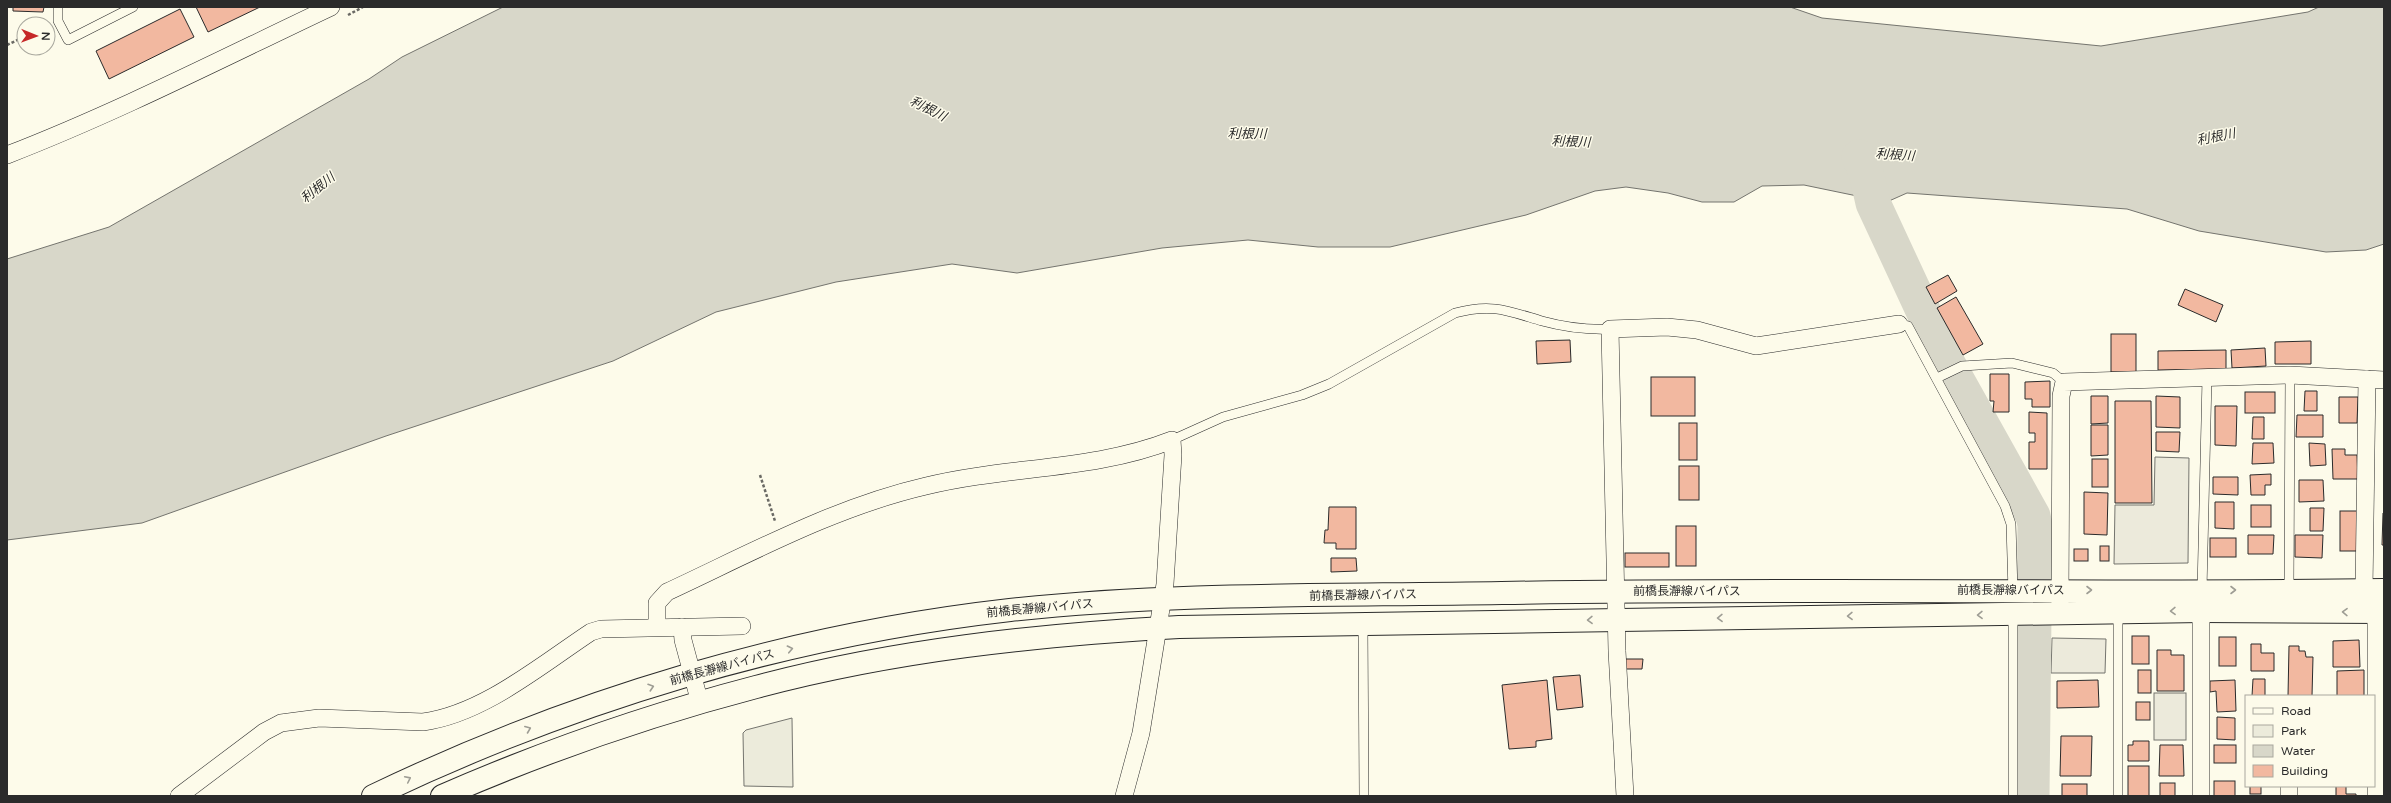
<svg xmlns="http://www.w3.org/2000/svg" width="2391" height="803" viewBox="0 0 2391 803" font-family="'Varela Round','Noto Sans JP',sans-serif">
	<rect width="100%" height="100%" fill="#fdfbea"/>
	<path fill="#ecebdb" stroke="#74746e" d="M792,718L793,787L744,786L743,733L746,730Z"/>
	<g fill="#eceadb" stroke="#74746e">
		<path d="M2155,457L2189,458L2188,563L2114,564L2115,505H2154Z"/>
		<path d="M2052,638L2106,639L2105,673H2051Z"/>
		<rect x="2154" y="693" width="32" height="47"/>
	</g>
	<path fill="#d8d7c9" stroke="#74746e" d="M503,7H1790L1822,18L2101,46L2308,12L2319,7H2384V244L2366,250L2326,252L2199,231L2127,209L1907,193L1889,201L1873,203L1862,197L1804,185L1762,186L1734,202H1702L1668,193L1626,187L1595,191L1526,215L1390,247H1318L1248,240L1162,248L1017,273L952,264L836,282L716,312L613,361L386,436L142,523L7,540V259L109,227L369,79L402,57Z"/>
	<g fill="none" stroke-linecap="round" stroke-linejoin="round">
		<path stroke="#d8d7c9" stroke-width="35" d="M1859,157L1866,172L1873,203L1946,360L2033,516L2035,525L2032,796"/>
	</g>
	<g fill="#f2b8a0" stroke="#2b2b2b">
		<path d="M13,7H44L43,12L13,11Z"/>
		<path d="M196,7H260L208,32Z"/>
		<path d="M180,9L194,37L109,79L96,51Z"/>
		<path d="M1948,275L1957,291L1935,304L1926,287Z"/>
		<path d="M2185,289L2223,305L2216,322L2178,305Z"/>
		<path d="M1956,297L1983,344L1963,355L1937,308Z"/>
		<rect x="2111" y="334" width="25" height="38"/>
		<path d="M1570,340L1571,362L1537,364L1536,341Z"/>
		<path d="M2311,341V364H2275V342Z"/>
		<path d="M2265,348L2266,366L2232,368L2231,350Z"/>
		<path d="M2226,350V369L2158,370V351Z"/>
		<path d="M1990,374H2009V412H1993L1994,401H1990Z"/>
		<rect x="1651" y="377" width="44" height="39"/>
		<path d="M2050,381V407H2032V399H2025V382Z"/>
		<path d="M2305,391H2317V411H2304Z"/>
		<rect x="2245" y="392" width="30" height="21"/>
		<path d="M2091,396H2108V423L2091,424Z"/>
		<path d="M2156,396L2180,397V428L2156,427Z"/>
		<path d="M2339,397H2358L2357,423H2339Z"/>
		<path d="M2115,401H2151L2152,503H2115Z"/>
		<path d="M2215,406H2237L2236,446L2215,445Z"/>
		<path d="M2029,412L2047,413V469H2029V442H2035V433H2029Z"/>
		<path d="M2297,415H2323V437H2296Z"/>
		<path d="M2253,417H2264V439H2252Z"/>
		<rect x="1679" y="423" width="18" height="37"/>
		<path d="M2091,425H2108V455L2091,456Z"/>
		<path d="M2156,432H2180L2179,452L2156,451Z"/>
		<path d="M2253,443H2273L2274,463L2252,464Z"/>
		<path d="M2309,443L2325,444L2326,465L2310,466Z"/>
		<path d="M2332,449H2345V455H2357L2358,479H2333Z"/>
		<rect x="2092" y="459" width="16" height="28"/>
		<rect x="1679" y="466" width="20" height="34"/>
		<path d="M2271,474V485H2265V495H2251L2250,475Z"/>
		<path d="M2213,477H2238V495L2213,494Z"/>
		<path d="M2299,480H2323L2324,501L2299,502Z"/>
		<path d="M2084,492L2108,493L2107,535L2084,534Z"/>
		<path d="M2215,502H2234V529L2215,528Z"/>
		<rect x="2251" y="505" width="20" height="22"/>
		<path d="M1329,507H1356V549H1336V543H1324L1325,530H1328Z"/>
		<path d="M2310,508H2324L2323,531H2310Z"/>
		<rect x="2340" y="511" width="19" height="40"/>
		<path d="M2383,513H2384V545H2382Z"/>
		<rect x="1676" y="526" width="20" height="40"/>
		<path d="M2248,535H2274L2273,554H2248Z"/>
		<path d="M2295,535H2323L2322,558L2295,557Z"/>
		<rect x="2210" y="538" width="26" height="19"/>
		<rect x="2100" y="546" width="9" height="15"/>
		<rect x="2074" y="549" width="14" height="12"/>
		<rect x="1625" y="553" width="44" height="14"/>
		<path d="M1331,558H1356L1357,571L1331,572Z"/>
		<rect x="2132" y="636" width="17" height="28"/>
		<rect x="2219" y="637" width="17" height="29"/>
		<path d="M2359,640L2360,667H2333V641Z"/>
		<path d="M2251,644H2261V653H2274V671H2251Z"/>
		<path d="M2289,646H2299V651H2305L2306,657H2313L2312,696H2288Z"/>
		<path d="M2157,650H2171V655H2184V691H2157Z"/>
		<path d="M1621,659H1643L1642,669H1621Z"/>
		<rect x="2138" y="670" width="13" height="23"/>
		<path d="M2364,670V696H2337V671Z"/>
		<path d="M1580,675L1583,707L1557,710L1553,677Z"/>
		<path d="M2253,679H2265V696H2252Z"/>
		<path d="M1547,680L1552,739L1536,741V747L1509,749L1502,685Z"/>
		<path d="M2098,680L2099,707L2057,708V681Z"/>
		<path d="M2235,680L2236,711L2217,712L2216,691L2210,692V681Z"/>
		<rect x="2136" y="702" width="14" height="18"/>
		<path d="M2217,717L2235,718V740L2217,739Z"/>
		<path d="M2061,736H2092L2091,776H2060Z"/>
		<path d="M2133,741H2149V761H2128V745H2133Z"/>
		<path d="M2160,745H2183L2184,776H2159Z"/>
		<rect x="2214" y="745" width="22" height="18"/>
		<rect x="2128" y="766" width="21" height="30"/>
		<rect x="2214" y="781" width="21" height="15"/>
		<rect x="2160" y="783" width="15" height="13"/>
		<rect x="2062" y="784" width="25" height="12"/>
		<rect x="2250" y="786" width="11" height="8"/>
		<path d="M2336,786H2346V794H2356V796H2336Z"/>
	</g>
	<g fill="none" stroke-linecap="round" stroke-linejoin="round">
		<defs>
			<g id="service">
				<path d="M58,7V21L68,40L133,7"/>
				<path d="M1899,324L1908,326L2005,506L2011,524L2013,592"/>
				<path d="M1937,378L1962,366L2012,363L2053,373L2064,382"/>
				<path d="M1172,440L1223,417L1302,395L1329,384L1455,313C1492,303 1508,311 1542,321C1564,327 1587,330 1610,329"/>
				<path d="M2202,590L2207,378"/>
				<path d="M2289,590L2290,375"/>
				<path d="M2118,612V796"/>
				<path d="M1363,624L1364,796"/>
				<path d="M2013,796V613"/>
			</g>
			<g id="minor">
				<path d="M7,155C118,112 223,58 331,7"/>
				<path d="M2364,590L2367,379"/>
				<path d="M2060,603L2061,396L2064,382L2290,375L2384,380"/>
				<path d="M2376,613V796"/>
				<path d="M657,627V603L667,592C751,553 835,507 926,486C1007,466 1093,471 1172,440L1173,455L1165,584L1141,733L1124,796"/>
				<path d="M682,627L683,640L700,703"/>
				<path d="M179,796L264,732L281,723L319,718L423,722C483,714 541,665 591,632L601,629L742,626"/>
				<path d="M1625,796L1617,651L1610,329L1667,327L1697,330L1756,346L1899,324"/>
				<path d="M2201,796V611"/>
				<path d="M2289,796V786"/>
			</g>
			<g id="primary">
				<path d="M373,796C573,700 789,635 1010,610C1173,592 1338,596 1502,593C1796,588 2090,594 2384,590"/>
				<path d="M442,796C543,752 649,715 756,687C894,650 1037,635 1179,627L2201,611L2384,612"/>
			</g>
		</defs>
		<use href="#service" stroke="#2b2b2b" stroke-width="10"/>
		<use href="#minor" stroke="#2b2b2b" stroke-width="18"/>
		<use href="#primary" stroke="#2b2b2b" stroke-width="24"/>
		<g stroke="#6a6964" stroke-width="2.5" stroke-dasharray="3 2" stroke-linecap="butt">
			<path d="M348,15L363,7"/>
			<path d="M7,45L24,37"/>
			<path d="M760,475L775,521"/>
		</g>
		<use href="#service" stroke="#fdfbea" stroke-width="9"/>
		<use href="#minor" stroke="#fdfbea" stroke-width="17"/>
		<use href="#primary" stroke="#fdfbea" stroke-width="22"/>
	</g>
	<defs><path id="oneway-chevron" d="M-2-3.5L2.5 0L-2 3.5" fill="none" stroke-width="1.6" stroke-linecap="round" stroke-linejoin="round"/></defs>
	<g stroke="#9e9d94">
		<use href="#oneway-chevron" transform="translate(2089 590)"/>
		<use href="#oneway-chevron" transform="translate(2233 590)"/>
		<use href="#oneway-chevron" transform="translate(2173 611) rotate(179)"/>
		<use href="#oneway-chevron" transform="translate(2345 612) rotate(-179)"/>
		<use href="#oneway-chevron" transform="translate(1980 615) rotate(179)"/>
		<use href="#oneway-chevron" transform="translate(1850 616) rotate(179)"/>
		<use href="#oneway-chevron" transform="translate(1720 618) rotate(179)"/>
		<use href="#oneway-chevron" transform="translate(1590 620) rotate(179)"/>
		<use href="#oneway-chevron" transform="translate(790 649) rotate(-12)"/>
		<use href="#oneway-chevron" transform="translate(651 687) rotate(-18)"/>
		<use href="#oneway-chevron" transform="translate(528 729) rotate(-22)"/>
		<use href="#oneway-chevron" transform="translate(408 779) rotate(-26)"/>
	</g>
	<g text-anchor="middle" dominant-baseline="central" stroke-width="3" stroke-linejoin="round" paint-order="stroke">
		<g font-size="12" fill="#2b2b2b" stroke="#fdfbea">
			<text x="2011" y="590">前橋長瀞線バイパス</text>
			<text x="1687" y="591">前橋長瀞線バイパス</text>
			<text transform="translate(1363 595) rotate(-1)">前橋長瀞線バイパス</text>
			<text transform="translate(1040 608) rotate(-5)">前橋長瀞線バイパス</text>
			<text transform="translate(722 667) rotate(-15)">前橋長瀞線バイパス</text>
		</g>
		<g font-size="13" font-style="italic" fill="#2b2b2b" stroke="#fdfbea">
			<text transform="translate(928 109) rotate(27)">利根川</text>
			<text transform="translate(1247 134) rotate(1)">利根川</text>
			<text transform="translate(2216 137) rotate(-11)">利根川</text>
			<text transform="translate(1571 142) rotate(2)">利根川</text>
			<text transform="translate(1895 155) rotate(4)">利根川</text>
			<text transform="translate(318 188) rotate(-39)">利根川</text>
		</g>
	</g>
	<rect width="2391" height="803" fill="none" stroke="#2b2b2b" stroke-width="16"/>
	<rect x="2245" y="695" width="130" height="92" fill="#fdfbea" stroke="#a9a89e"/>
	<rect x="2253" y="708" width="20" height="6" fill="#fdfbea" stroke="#a9a89e"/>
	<text x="2281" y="715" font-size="12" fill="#2b2b2b">Road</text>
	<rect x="2253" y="725" width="20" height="12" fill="#ecebdb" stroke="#a9a89e"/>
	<text x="2281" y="735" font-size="12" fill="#2b2b2b">Park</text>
	<rect x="2253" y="745" width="20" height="12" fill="#d8d7c9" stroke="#a9a89e"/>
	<text x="2281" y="755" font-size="12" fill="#2b2b2b">Water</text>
	<rect x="2253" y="765" width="20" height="12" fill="#f2b8a0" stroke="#a9a89e"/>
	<text x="2281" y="775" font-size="12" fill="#2b2b2b">Building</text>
	<g transform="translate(36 36) rotate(91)"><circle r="19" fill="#fdfbea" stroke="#a9a89e"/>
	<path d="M0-3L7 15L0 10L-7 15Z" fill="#c62828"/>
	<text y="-6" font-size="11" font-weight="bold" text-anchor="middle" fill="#2b2b2b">N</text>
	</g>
</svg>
